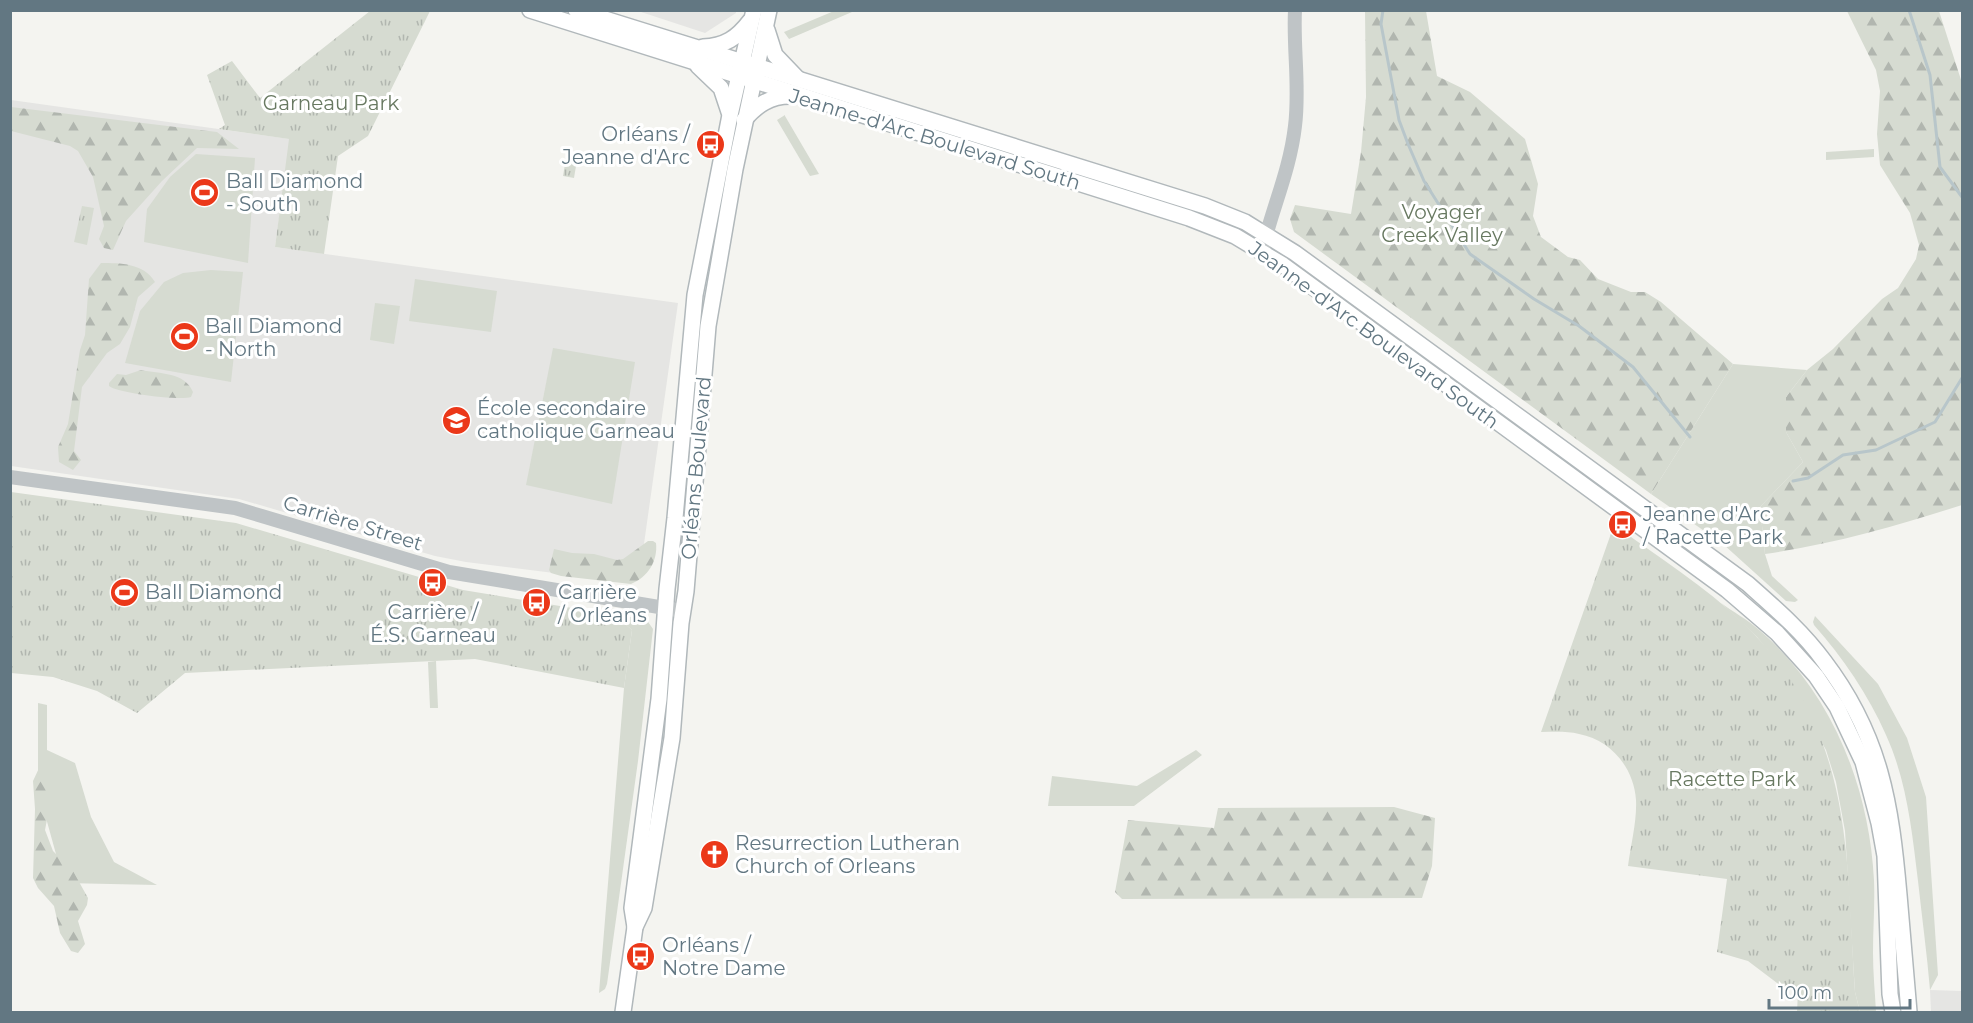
<svg xmlns="http://www.w3.org/2000/svg" width="1973" height="1023" viewBox="0 0 1973 1023" font-family="Montserrat,sans-serif">
	<defs>
		<pattern id="forest-firs" width="22" height="20" patternUnits="userSpaceOnUse" patternTransform="scale(1.5)"><rect width="22" height="20" fill="#d6dbd1"/><path d="M5 1l3.5 6h-7zM16 11l3.5 6h-7z" fill="#b1b6af"/></pattern>
		<pattern id="park-tufts" width="24" height="20" patternUnits="userSpaceOnUse" patternTransform="scale(1.5)"><rect width="24" height="20" fill="#d6dbd1"/><path d="M3 7l-1-3M5 7V3M7 7l1-3M15 17l-1-3M17 17v-4M19 17l1-3" fill="none" stroke="#b1b6af"/></pattern>
	</defs>
	<rect width="100%" height="100%" fill="#f4f4f0"/>
	<g fill="#e5e5e3">
		<path d="M638,11H736V13L705,33Z"/>
		<path d="M11,100L290,139L275,247L678,303L641,565L618,581L466,562L435,556L239,499L11,466Z"/>
		<path d="M1930,990L1962,991V1012H1931Z"/>
	</g>
	<g fill="#d6dbd1">
		<path d="M834,11L852,12L789,39L784,32Z"/>
		<path d="M785,115V116L819,174L810,176L777,120Z"/>
		<path d="M1874,149V157L1826,160V152Z"/>
		<path d="M196,154L255,158L248,263L144,242L147,209L170,177Z"/>
		<path d="M211,270L243,272L231,382L125,363L140,311L164,282L183,273Z"/>
		<path d="M415,279L497,291L491,332L409,321Z"/>
		<path d="M375,303L400,306L394,344L370,340Z"/>
		<path d="M553,348L635,362L612,504L526,485Z"/>
		<path d="M1733,364L1807,370L1786,397V432L1803,462L1760,507L1765,554L1772,576L1798,600L1795,602L1786,601L1723,544L1651,494Z"/>
		<path d="M1721,603C1733,612 1747,619 1758,629C1831,691 1869,785 1874,880C1875,904 1873,929 1873,953C1873,973 1875,993 1876,1012H1860L1855,992L1845,831L1836,782L1826,750L1778,663L1757,637Z"/>
		<path d="M615,615L646,619L653,629L638,761L607,984L605,989L599,993L624,688L632,630Z"/>
		<path d="M1815,616L1878,684L1907,738L1926,797L1938,975L1930,990C1927,954 1922,918 1918,881C1912,832 1907,781 1886,735C1868,694 1843,658 1814,625L1813,622Z"/>
		<path d="M436,661L438,708H430L428,662Z"/>
		<path d="M38,703L47,705V750L75,763L91,817L114,862L157,885L64,883L38,789Z"/>
		<path d="M1196,750L1202,755L1134,806H1048L1052,776L1137,786Z"/>
	</g>
	<g fill="url(#forest-firs)">
		<path d="M1365,11H1426L1437,76L1470,92L1525,139L1538,184L1533,216L1541,237L1568,257L1580,260L1598,279L1631,292H1645L1661,302L1733,364L1651,494L1294,232L1290,219L1295,205L1351,214L1361,152L1366,97Z"/>
		<path d="M1847,11H1939L1962,83V505C1896,526 1834,544 1765,554L1760,507L1803,462L1786,432V397L1807,370L1833,349L1882,299L1898,288L1916,259L1919,245L1910,213L1880,165L1877,134L1880,91L1876,70Z"/>
		<path d="M11,107L217,132L239,149L197,148L162,181L126,221L113,250L104,248L99,239L104,226L93,177L78,151L70,146L11,131Z"/>
		<path d="M101,263C120,263 144,263 155,282L138,297L130,327L120,344L107,353L82,387L74,451L81,460L73,470L59,462L58,447L68,424L80,350L85,335L89,279Z"/>
		<path d="M141,370C160,374 185,372 193,392L191,397C180,401 117,393 109,386V383L117,374L126,375Z"/>
		<path d="M648,541H653L656,543C658,561 648,577 631,584L561,576L551,573L549,570L554,549L572,553L594,554L617,560L623,559Z"/>
		<path d="M49,761L53,767L47,777L50,804L45,830L53,851L73,871L88,898L87,905L78,921L85,944L78,953L71,951L60,933L54,906L38,888L33,878L35,809L33,781L40,766Z"/>
		<path d="M1394,807L1435,818L1432,866L1422,898L1122,899L1115,892L1128,820L1214,828L1218,808Z"/>
	</g>
	<g fill="url(#park-tufts)">
		<path d="M370,11H430L368,136L338,156L324,254L275,247L289,139L219,129L225,125L207,75L232,61L260,98Z"/>
		<path d="M566,158L577,160L574,178L563,176Z"/>
		<path d="M82,206L94,208L87,245L74,242Z"/>
		<path d="M11,492L236,523L463,590L615,615L632,630L624,688L475,659L185,673L137,713L97,691L53,677L11,673Z"/>
		<path d="M1614,525C1657,556 1705,586 1744,624C1854,730 1846,852 1855,992L1860,1012H1797L1798,991L1781,986L1748,961L1717,952L1727,879L1628,866C1631,844 1637,821 1636,800C1634,768 1611,740 1579,734C1567,731 1554,732 1541,732Z"/>
	</g>
	<g fill="none" stroke-linecap="round" stroke-linejoin="round">
		<g stroke="#b8c6ca" stroke-width="3">
			<path d="M1383,10L1381,24L1399,120L1408,144L1424,181L1470,254L1534,299L1579,326L1633,367L1690,437"/>
			<path d="M1909,10L1930,75L1940,167L1962,197"/>
			<path d="M1793,481L1808,478L1843,455L1876,450L1935,422L1962,378"/>
		</g>
		<defs>
			<g id="secondary">
				<path d="M530,10L1189,218L1235,236L1283,265L1727,590L1777,633L1816,676L1837,707L1863,762L1879,823L1885,856L1890,994L1893,1012"/>
				<path d="M576,10L1205,206L1245,222L1295,253L1748,584C1775,608 1802,631 1824,661C1881,736 1891,804 1899,895C1902,934 1906,973 1909,1012"/>
				<path d="M767,30L775,55L798,79"/>
				<path d="M703,47C725,46 737,38 750,21"/>
				<path d="M698,66L721,88L729,112"/>
				<path d="M744,120C757,105 770,96 790,96"/>
				<path d="M635,927L632,908L659,699L667,589L675,518L695,295L730,115L754,10"/>
				<path d="M623,1012L635,927L644,908L672,738L681,623L686,591L708,326L735,169L769,10"/>
			</g>
		</defs>
		<use href="#secondary" stroke="#b1b8bb" stroke-width="18"/>
		<g stroke="#bfc4c6" stroke-width="14">
			<path d="M1262,251C1272,209 1290,170 1295,126C1300,87 1293,49 1295,10"/>
			<path d="M10,477L235,508L449,572L683,611"/>
		</g>
		<use href="#secondary" stroke="#fff" stroke-width="15"/>
	</g>
	<defs>
		<symbol id="bus-disc" viewBox="-11 -11 22 22"><circle r="9.5" fill="#eb3819" stroke="#fff"/><path d="M-5-6H5V4H4V6H2V4H-2V6H-4V4H-5ZM-3.5-4V0h7V-4ZM-3.5 1.2v1.5H-2V1.2ZM2 1.2v1.5H3.5V1.2Z" fill="#fff"/></symbol>
		<symbol id="stadium-disc" viewBox="-11 -11 22 22"><circle r="9.5" fill="#eb3819" stroke="#fff"/><path d="M0-5a6.5 5 0 1 0 0 10a6.5 5 0 1 0 0-10ZM-3.5-1.8h7v3.6h-7Z" fill="#fff"/></symbol>
		<symbol id="school-disc" viewBox="-11 -11 22 22"><circle r="9.5" fill="#eb3819" stroke="#fff"/><path d="M0-5L7-2L0 1L-7-2ZM-4 1L0 2.5L4 1V4Q0 6-4 4Z" fill="#fff"/></symbol>
		<symbol id="church-disc" viewBox="-11 -11 22 22"><circle r="9.5" fill="#eb3819" stroke="#fff"/><path d="M-1.2-6h2.4v3.5h3.3v2.4h-3.3V6h-2.4V-.1h-3.3v-2.4h3.3Z" fill="#fff"/></symbol>
	</defs>
	<g fill-rule="evenodd">
		<use href="#bus-disc" x="694" y="128" width="33" height="33"/>
		<use href="#stadium-disc" x="188" y="176" width="33" height="33"/>
		<use href="#stadium-disc" x="168" y="320" width="33" height="33"/>
		<use href="#school-disc" x="440" y="404" width="33" height="33"/>
		<use href="#bus-disc" x="1606" y="508" width="33" height="33"/>
		<use href="#bus-disc" x="416" y="566" width="33" height="33"/>
		<use href="#stadium-disc" x="108" y="576" width="33" height="33"/>
		<use href="#bus-disc" x="520" y="586" width="33" height="33"/>
		<use href="#church-disc" x="698" y="838" width="33" height="33"/>
		<use href="#bus-disc" x="624" y="940" width="33" height="33"/>
	</g>
	<g text-anchor="middle" dominant-baseline="central" stroke-width="6" stroke-linejoin="round" paint-order="stroke">
		<g font-size="20" fill="#687961" stroke="#fff">
			<text x="331" y="103">Garneau Park</text>
			<text x="1442" y="212">Voyager<tspan x="1442" dy="23">Creek Valley</tspan></text>
			<text x="1732" y="779">Racette Park</text>
		</g>
		<g font-size="20" fill="#627782" stroke="#fff" text-anchor="start">
			<text x="690" y="134" text-anchor="end">Orléans /<tspan x="690" dy="23">Jeanne d'Arc</tspan></text>
			<text x="226" y="181">Ball Diamond<tspan x="226" dy="23">- South</tspan></text>
			<text x="205" y="326">Ball Diamond<tspan x="205" dy="23">- North</tspan></text>
			<text x="477" y="408">École secondaire<tspan x="477" dy="23">catholique Garneau</tspan></text>
			<text x="1643" y="514">Jeanne d'Arc<tspan x="1643" dy="23">/ Racette Park</tspan></text>
			<text x="145" y="592">Ball Diamond</text>
			<text x="558" y="592">Carrière<tspan x="558" dy="23">/ Orléans</tspan></text>
			<text x="433" y="612" text-anchor="middle">Carrière /<tspan x="433" dy="23">É.S. Garneau</tspan></text>
			<text x="735" y="843">Resurrection Lutheran<tspan x="735" dy="23">Church of Orleans</tspan></text>
			<text x="662" y="945">Orléans /<tspan x="662" dy="23">Notre Dame</tspan></text>
		</g>
		<g font-size="20" fill="#627782" stroke="#fff">
			<text transform="translate(935 139) rotate(17)">Jeanne-d'Arc Boulevard South</text>
			<text transform="translate(1374 335) rotate(36)">Jeanne-d'Arc Boulevard South</text>
			<text transform="translate(696 468) rotate(-85)">Orléans Boulevard</text>
			<text transform="translate(353 523) rotate(17)">Carrière Street</text>
		</g>
	</g>
	<rect width="1973" height="1023" fill="none" stroke="#627782" stroke-width="24"/>
	<path d="M1769 999v9h141v-9" fill="none" stroke="#627782" stroke-width="3"/>
	<text x="1778" y="999" font-size="18" fill="#627782" stroke="#ffffff" stroke-width="4.5" paint-order="stroke">100 m</text>
</svg>
